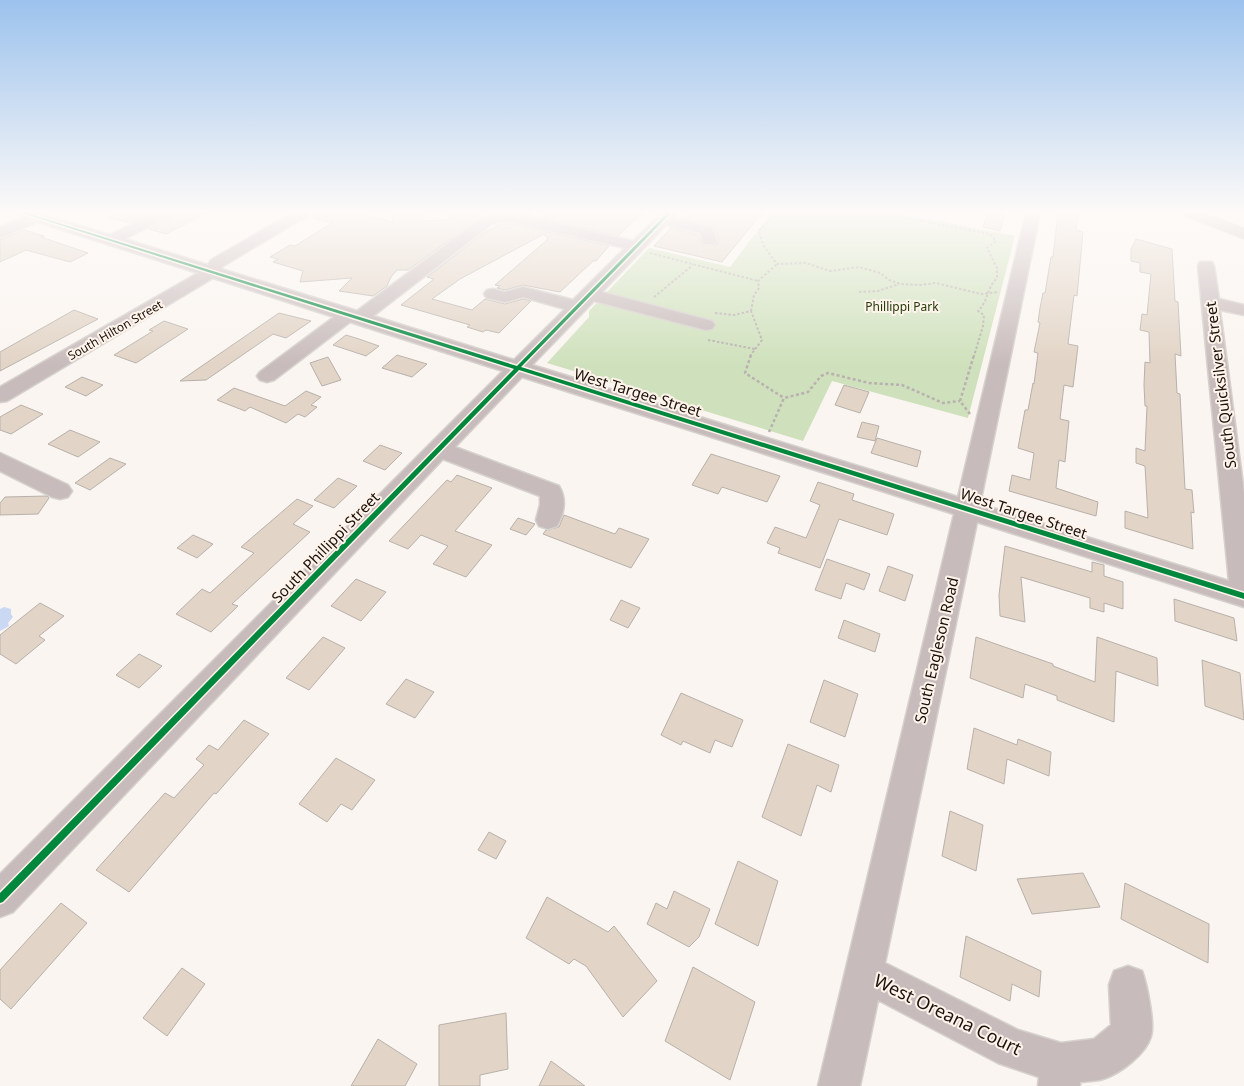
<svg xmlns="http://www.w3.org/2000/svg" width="1244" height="1086" viewBox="0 0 1244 1086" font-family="'Noto Sans',sans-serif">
	<rect width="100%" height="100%" fill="#faf5f0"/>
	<path fill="#cfe1bc" d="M771,213H898L1015,236L968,418L832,381L803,441L547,363L589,317V311L649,248L730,267Z"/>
	<path fill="#cad8f4" d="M4,607L11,609V614L13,617L8,623L9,626L0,631V609Z"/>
	<g fill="#e2d4c6" stroke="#b8b1ab">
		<path d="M109,213H150L130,223L109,217Z"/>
		<path d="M174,213H206L166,234L149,229L171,218Z"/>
		<path d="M314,213H357L393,222V215L416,213H421L423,221L448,220L449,213H483V216L408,270H397L391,277L387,286L373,296L339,291L352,278L300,282L303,271L273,262L278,259L270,257L290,245L295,246L332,223L313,218Z"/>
		<path d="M544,213H642L618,236L538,217Z"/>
		<path d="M685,213H762L722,262L654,246L671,228L698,235L702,245H717L719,240L714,226L681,218Z"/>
		<path d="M988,213H1005L1000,231L983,227Z"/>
		<path d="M1058,213L1078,215L1076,230L1083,232L1077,296L1074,295L1068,344L1078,346L1073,387L1064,385L1060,419L1069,421L1065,462L1059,460L1056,488L1098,502L1096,516L1009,491L1012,475L1030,480L1034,453L1018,448L1025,410H1028L1033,383L1034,384L1038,353L1034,352L1040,323L1038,322L1040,308L1043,293H1045L1051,257H1053Z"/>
		<path d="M500,224H514L609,246L596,261H593L560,292L523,285L505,290L497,288L500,286L495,285L548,239L544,234L460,279L432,299L472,310L485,299L505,304L523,299L531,301L499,333L486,330L483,332L467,327L470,325L401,305L434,279L427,277L484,233Z"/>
		<path d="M24,230L44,236L41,237L88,253L70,262L26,250L0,262V240Z"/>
		<path d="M1136,239L1172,249L1175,301L1178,302L1181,356L1175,354L1177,393L1180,394L1185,489L1192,490L1194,513L1191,512L1193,549L1125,528V511L1148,518L1145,466L1136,463V448L1145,451L1147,406H1145L1144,385L1145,362L1150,363L1149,332L1140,330L1142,314L1147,315L1151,274L1140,272V263L1131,261V249Z"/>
		<path d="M74,310L98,319L0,371V352Z"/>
		<path d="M279,313L311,321L286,338L273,334L206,380L180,381Z"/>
		<path d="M164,321L188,329L136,363L114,355L153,331L149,330Z"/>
		<path d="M346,335L359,339L379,346L366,356L333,345Z"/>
		<path d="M397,355L427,364L412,377L382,368Z"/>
		<path d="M328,357L341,380L322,386L310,363Z"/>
		<path d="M82,377L103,385L86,396L65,387Z"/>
		<path d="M844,385L869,392L860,413L835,405Z"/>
		<path d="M234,388L285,406L306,391L321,397L311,405L317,407L305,417L298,414L286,423L250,407L245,411L217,400Z"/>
		<path d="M21,405L43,414L11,434L0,430V417Z"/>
		<path d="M862,422L879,426L875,441L857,437Z"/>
		<path d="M70,430L100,442L78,457L48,444Z"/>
		<path d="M877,438L921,451L917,467L871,453Z"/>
		<path d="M380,445L402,453L385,470L363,461Z"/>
		<path d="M711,454L780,476L767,502L722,487L718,494L692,485Z"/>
		<path d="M110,458L126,464L90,490L75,483Z"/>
		<path d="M457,475L492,488L455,531L492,545L466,577L433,564L448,546L421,535L408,549L389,541L447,480L451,482Z"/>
		<path d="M338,478L357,486L334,508L314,500Z"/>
		<path d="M818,482L854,494L852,500L894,514L887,535L839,519L820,568L778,553L780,548L767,543L775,527L806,538L820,505L810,501Z"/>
		<path d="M47,496L49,498L38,514L0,515V503L5,497Z"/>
		<path d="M297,499L313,506L293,524L310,532L232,604L238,606L211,632L176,614L202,589L210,593L254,553L241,547Z"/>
		<path d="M564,515L615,534L619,528L649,539L631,568L543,534L546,530L559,527Z"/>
		<path d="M518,518L535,524L526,535L510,529Z"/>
		<path d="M193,535L213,544L197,558L177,548Z"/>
		<path d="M1005,546L1092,572V562L1104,565V576L1123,582V609L1104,603V612L1090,608V598L1021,577L1025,622L1000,616L999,595Z"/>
		<path d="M827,559L870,574L864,590L846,583L841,599L815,590Z"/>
		<path d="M888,566L913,575L905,601L879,591Z"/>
		<path d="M356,579L386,592L361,621L331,606Z"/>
		<path d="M1174,599L1234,618L1237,641L1175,621Z"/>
		<path d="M621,600L640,608L628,628L610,620Z"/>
		<path d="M40,603L64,616L39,636L45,640L16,664L0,654V635Z"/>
		<path d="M844,620L880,634L875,652L838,638Z"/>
		<path d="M323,637L345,648L309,690L286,678Z"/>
		<path d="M976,637L1053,664V666L1095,682L1097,637L1157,658L1158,686L1116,671L1114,722L1057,700V696L1025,684L1023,698L970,678Z"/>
		<path d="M139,654L162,666L139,688L116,675Z"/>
		<path d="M1202,660L1240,673L1244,720L1205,706Z"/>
		<path d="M406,679L434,692L415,718L386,704Z"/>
		<path d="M824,680L858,694L845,737L810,722Z"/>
		<path d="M681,693L743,720L732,747L715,740L710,753L683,741L681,745L661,735Z"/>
		<path d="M244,720L269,734L216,794L214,793L129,892L96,870L165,793L174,798L204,765L196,759L209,745L218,750Z"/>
		<path d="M974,728L1017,745L1018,739L1051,752L1049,776L1007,759L1004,784L967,769Z"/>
		<path d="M788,744L839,765L831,792L817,785L801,836L762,817Z"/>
		<path d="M336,758L375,780L352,810L341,804L327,822L299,804Z"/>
		<path d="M950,811L983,825L976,871L942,856Z"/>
		<path d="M489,832L506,841L496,859L478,850Z"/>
		<path d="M738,861L778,881L758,946L715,924Z"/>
		<path d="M1083,873L1100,907L1032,914L1017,879Z"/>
		<path d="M1125,883L1209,924L1208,963L1121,919Z"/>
		<path d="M674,891L710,909L699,937L689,947L647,924L656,903L667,909Z"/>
		<path d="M547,897L608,932L614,926L657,981L623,1017L586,966L574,959L569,964L526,938Z"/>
		<path d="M61,903L87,923L11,1009L0,999V970Z"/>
		<path d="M966,936L1041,971L1039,997L1012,984L1010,1001L960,977Z"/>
		<path d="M693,967L755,1002L730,1080L665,1041Z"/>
		<path d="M182,968L205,984L167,1036L143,1018Z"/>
		<path d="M506,1013L508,1069L480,1075V1086H439V1025Z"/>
		<path d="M378,1039L417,1064L405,1086H351Z"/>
		<path d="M551,1061L585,1086H539Z"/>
	</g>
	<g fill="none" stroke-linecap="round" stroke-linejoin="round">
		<defs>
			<g id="minor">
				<path d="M17,213H39L110,235L154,213H172L170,216L125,239L208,265L211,260L292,213H309L307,216L223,266L221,269L357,311L482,218L497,213H514L633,241L661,213H676L673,218L712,227L717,241L715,244H703L700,233L666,225L602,292L712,321L715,325L712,329L706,330L594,301L532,365L958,497L1026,213H1040L980,504L1229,581L1198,266L1200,262H1212L1214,266L1219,299L1244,305V315L1220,310L1244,493V607L977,522L885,963L1018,1030L1061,1043L1094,1039L1111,1025L1109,985L1114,971L1128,966L1142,971C1147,984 1155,1024 1151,1036C1146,1054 1121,1073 1103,1079C1096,1081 1088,1081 1080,1082V1086H1038L1039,1077L998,1063L878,1000L860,1086H818L954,514L522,377L455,447L559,486C567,499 564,514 557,526L548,529L539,526L536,520L540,505V496L443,459L13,912L0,917V874L503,371L350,322L274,380L267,382L260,380L257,376L260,372L334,317L213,278L7,401L0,402V387L198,273L37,222L0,238V227L23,217ZM500,222H512L625,248L573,300L523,287L505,292L493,289L487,290L484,294L487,298L505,302L523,297L565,309L514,360L373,316L492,224Z"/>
				<path d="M0,453L68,485L72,491L68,497L60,499L52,497L0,471Z"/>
			</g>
			<path id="highway" d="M1183,213H1205L1244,228V239L1185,216Z"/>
		</defs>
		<use href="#minor" stroke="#d5d1cc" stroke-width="3"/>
		<use href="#highway" stroke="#d5d1cc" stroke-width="2"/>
		<g stroke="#b9b0af" stroke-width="2" stroke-dasharray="2.5 2" stroke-linecap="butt">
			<path d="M777,213L759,231L763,245L777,264L806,263L830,271L859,267L880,273L889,280L900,284L920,285L936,283L981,294L998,292"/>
			<path d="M880,213L990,234L996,241L987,248L997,268V278C986,289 989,300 978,311L984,315L983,326L974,356"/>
			<path d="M650,253L758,281"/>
			<path d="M859,292L878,291L899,284"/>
			<path d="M654,297L693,265"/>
			<path d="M751,311L754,295L759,288L758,281L777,264"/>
			<path d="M715,313L734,315L751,311L762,340L750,356"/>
			<path d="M708,340L755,349"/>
		</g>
		<g stroke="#b9b0af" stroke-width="2.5" stroke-dasharray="3 2.5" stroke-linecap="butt">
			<path d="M751,355L745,373L784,398"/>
			<path d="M970,414L960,401L974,355"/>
			<path d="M769,432L784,398L808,392L821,376L828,373L869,383L902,385L943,403L960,401"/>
		</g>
		<use href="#minor" fill="#c8bbbc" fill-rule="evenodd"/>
		<use href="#highway" fill="#c4b7b7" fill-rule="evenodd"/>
		<defs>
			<path id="cycleway" d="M22,213H27L517,366L667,213H671L521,367L1244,593V599L519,370L3,902L0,903V893L514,369Z"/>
		</defs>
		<use href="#cycleway" stroke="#fff4eb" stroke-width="3"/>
		<use href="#cycleway" fill="#00873e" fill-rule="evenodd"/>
	</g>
	<linearGradient id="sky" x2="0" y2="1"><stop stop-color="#9cc2ed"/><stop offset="0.58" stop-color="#fdfaf8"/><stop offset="1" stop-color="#fdfaf8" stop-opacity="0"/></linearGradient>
	<rect width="1244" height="365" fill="url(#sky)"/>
	<g text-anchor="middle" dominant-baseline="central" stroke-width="4" stroke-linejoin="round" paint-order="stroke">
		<g font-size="12" fill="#223a08" stroke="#fff4eb">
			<text x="902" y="306">Phillippi Park</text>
		</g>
		<g font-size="12" fill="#1a110a" stroke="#fff4eb">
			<text transform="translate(115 330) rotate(-30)">South Hilton Street</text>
		</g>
		<g font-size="15" fill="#1a110a" stroke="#fff4eb">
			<text transform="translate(1220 385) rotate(-97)">South Quicksilver Street</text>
			<text transform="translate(638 392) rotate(17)">West Targee Street</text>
			<text transform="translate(1024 513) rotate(18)">West Targee Street</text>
			<text transform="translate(325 547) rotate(-46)">South Phillippi Street</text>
			<text transform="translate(936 650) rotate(-77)">South Eagleson Road</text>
		</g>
		<g font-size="18" fill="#1a110a" stroke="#fff4eb">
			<text transform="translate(948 1014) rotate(26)">West Oreana Court</text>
		</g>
	</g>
</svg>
